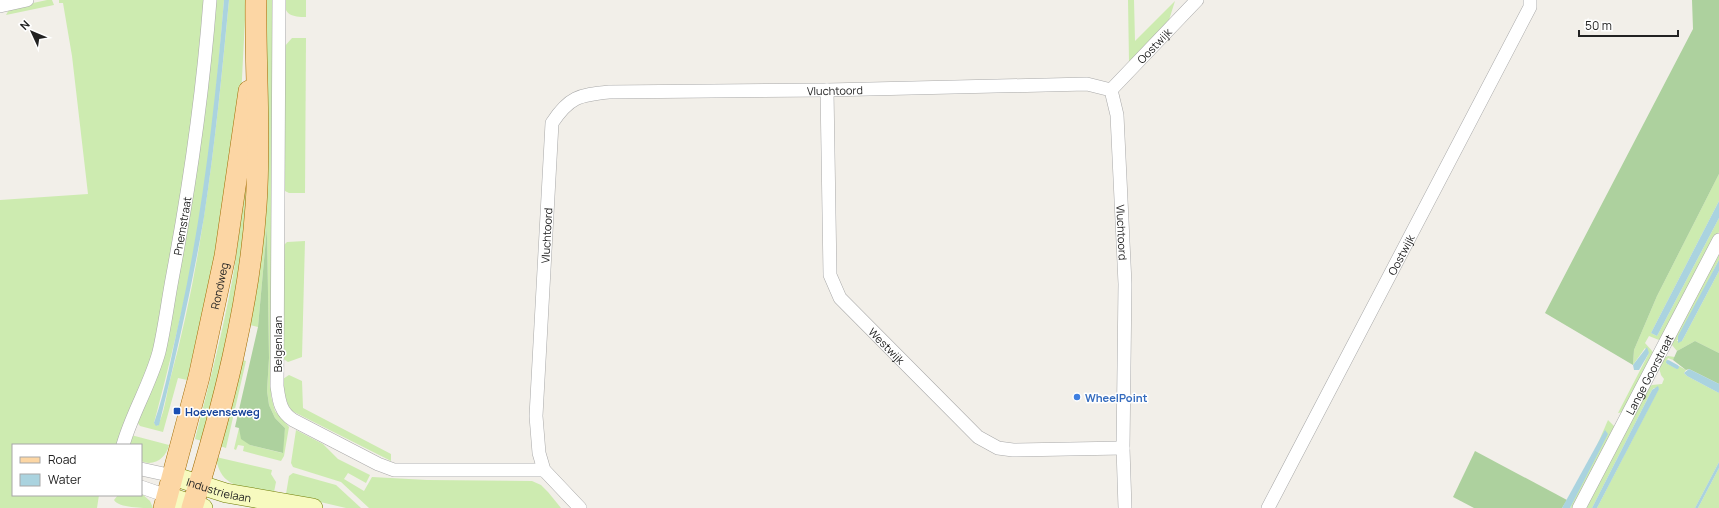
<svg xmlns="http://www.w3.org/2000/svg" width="1719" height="508" viewBox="0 0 1719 508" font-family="Manrope,sans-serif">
	<rect width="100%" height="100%" fill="#f2efe9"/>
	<g fill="#cdebb0">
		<path d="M47,0H52L54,5L6,15L10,8Z"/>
		<path d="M59,0H206L194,118L154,350L117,445H13V495H99L97,508H0V200L88,194L72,56L63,3H59Z"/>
		<path d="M213,0H224C217,84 210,169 194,252C183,310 169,366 154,423L157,426C164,417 167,391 170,380C204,256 217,127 229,0H246L240,117L225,224L211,276L187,380L178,378L163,432L140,426L137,422L150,394Z"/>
		<path d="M265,0H273L271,396L275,411L289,427L284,456L281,461L243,451L244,446L238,445L236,450L234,449L239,428L250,445L282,453L285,428L275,418L269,405L267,391L269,358L267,227L258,327L250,325Z"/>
		<path d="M284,0H306V17C292,17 284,15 284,0Z"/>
		<path d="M1128,0H1134L1135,41L1175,1L1169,20L1129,62Z"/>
		<path d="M292,38H306L305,193H289L283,190L284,47Z"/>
		<path d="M249,131L244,280L206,442L195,439C209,385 223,331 233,276C241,228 245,179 249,131Z"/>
		<path d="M1719,174V201L1651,333L1657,336L1719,218V232L1664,338L1659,340L1649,336L1645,343L1653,352L1624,412L1618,413L1649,353L1645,348L1633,365L1634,350L1657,296Z"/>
		<path d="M305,241L302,357L288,362L282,358L283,246L287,242Z"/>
		<path d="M1719,248V260L1677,341H1682L1719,271V353L1695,341L1677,351L1672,345V340Z"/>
		<path d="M1668,356L1675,357L1673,360L1668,358L1666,363L1677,369L1679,366L1686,370L1684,373L1687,376L1719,393V462L1695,508H1597L1659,388H1654L1652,390L1592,508H1583L1645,390L1652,385L1662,384L1664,379L1661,375L1658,364L1662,359Z"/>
		<path d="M242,360L246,361L226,448L217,445Z"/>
		<path d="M289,375L302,381L303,408L391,454V461L292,411C285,401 283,391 283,379Z"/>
		<path d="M1608,420L1614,426L1615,431L1575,508H1570Z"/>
		<path d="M296,430L323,444L338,459L370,475L366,483L348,473L344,479L364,491L372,477L427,480L532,481L541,485L548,492L561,508H369L341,482L293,467L291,463Z"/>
		<path d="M131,435L169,445C166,458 154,467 141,461V445H130Z"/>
		<path d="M216,457L272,470L271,474L276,482L274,492C247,488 220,490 216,457Z"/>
		<path d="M1719,468V508H1698Z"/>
		<path d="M293,473L336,485L361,508H346L286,494L289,476Z"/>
		<path d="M141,493L150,501L153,508C143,508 119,508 114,500L118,495H141Z"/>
	</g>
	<g fill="#add19e">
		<path d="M1692,0H1719V174L1657,296L1634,350L1633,365L1545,313L1693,29Z"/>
		<path d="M267,227L269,358L267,391L269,405L275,418L285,428L283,453L250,445L241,439L239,428L235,427L258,327Z"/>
		<path d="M1695,341L1719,353V384L1689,369L1686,370L1673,360L1677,351Z"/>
		<path d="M1475,451L1567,500L1562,508H1474L1453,497Z"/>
	</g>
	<g fill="#aad3df">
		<path d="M224,0H229C222,73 215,145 204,217C192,287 176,356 159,425L156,426L154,423C166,389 172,352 180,317C203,212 215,107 224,0Z"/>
		<path d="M1719,201V218L1657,336L1651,333Z"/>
		<path d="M1719,260V271L1682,341L1678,343V336Z"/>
		<path d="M1647,347L1649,353L1639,370H1634L1633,365Z"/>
		<path d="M1689,369L1719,384V393L1687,376L1684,373Z"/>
		<path d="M1658,386L1659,389L1597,508H1592L1652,390Z"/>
		<path d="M1605,430L1608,434L1570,508H1562Z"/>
		<path d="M1719,462V468L1698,508H1695Z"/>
	</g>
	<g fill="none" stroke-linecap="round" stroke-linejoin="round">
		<path stroke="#aad3df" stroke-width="4" d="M1668,362L1677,367"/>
		<defs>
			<g id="street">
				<path d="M279,0L277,386C279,400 280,412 293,420L378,464L394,470H544"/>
				<path d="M0,6L27,0"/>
				<path id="s1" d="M827,90L830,275L840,298L978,437L998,448L1013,450L1123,448"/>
				<path id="s2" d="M1111,90L1197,0"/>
				<path id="s3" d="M123,445C132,413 150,385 159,352C165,326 168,300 173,274C190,183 203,92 210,0"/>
				<path d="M141,469L173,476"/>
				<path d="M141,487L167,496"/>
				<path id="s4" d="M580,508L544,470L539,453L536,416L552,123C569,97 579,95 609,92L827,90L1087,84L1111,90L1117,115L1125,284L1123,448L1125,508"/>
				<path id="s5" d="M1268,508L1530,7V0"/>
				<path id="s6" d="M1579,508L1719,240"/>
			</g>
			<g id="secondary">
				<path id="s7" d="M173,476L226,493L313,508"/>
				<path d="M167,496L203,508"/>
			</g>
			<g id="primary">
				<path id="s8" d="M164,508L199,377L225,256L249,91"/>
				<path d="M192,508C222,410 249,308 256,206C261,137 255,69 256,0"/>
			</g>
		</defs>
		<use href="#street" stroke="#a9a9a9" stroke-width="14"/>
		<use href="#secondary" stroke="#707d05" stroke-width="20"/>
		<use href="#primary" stroke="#a06b00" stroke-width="22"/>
		<use href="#street" stroke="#fff" stroke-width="13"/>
		<use href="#secondary" stroke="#f7fabf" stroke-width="19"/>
		<use href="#primary" stroke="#fcd6a4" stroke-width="21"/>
	</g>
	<circle fill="#3f7fe0" stroke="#fff" stroke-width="1.5" cx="1077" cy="397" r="4"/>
	<rect fill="#1a4fb4" stroke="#fff" stroke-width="1.5" x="173" y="407" width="8" height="8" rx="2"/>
	<g text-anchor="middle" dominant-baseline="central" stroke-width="3" stroke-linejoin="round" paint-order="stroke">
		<g font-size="11" fill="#222" stroke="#fff">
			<text stroke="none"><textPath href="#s2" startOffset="62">Oostwijk</textPath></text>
			<text stroke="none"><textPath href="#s4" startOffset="695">Vluchtoord</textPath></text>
			<text stroke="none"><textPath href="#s3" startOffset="228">Pnemstraat</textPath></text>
			<text stroke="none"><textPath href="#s4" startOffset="1115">Vluchtoord</textPath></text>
			<text stroke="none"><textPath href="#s4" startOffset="288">Vluchtoord</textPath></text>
			<text stroke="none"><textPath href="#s5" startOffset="286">Oostwijk</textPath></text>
			<text stroke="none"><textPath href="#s8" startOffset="229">Rondweg</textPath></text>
			<text transform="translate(277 344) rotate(-90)">Belgenlaan</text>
			<text stroke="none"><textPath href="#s1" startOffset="277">Westwijk</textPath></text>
			<text stroke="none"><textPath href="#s6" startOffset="151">Lange Goorstraat</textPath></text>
			<text stroke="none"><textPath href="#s7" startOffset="48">Industrielaan</textPath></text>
		</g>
		<g font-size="11" font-weight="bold" fill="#366cbe" stroke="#fff" text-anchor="start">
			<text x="1085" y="397">WheelPoint</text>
		</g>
		<g font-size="11" font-weight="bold" fill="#164399" stroke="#fff" text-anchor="start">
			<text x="185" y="411">Hoevenseweg</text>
		</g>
	</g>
	<rect x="12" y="444" width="130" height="52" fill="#ffffff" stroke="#a7a7a7"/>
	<rect x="20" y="457" width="20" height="6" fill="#fcd6a4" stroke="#a7a7a7"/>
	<text x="48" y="464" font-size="12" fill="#222222">Road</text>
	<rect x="20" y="474" width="20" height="12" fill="#aad3df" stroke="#a7a7a7"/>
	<text x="48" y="484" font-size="12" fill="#222222">Water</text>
	<g transform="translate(32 32) rotate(314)" stroke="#ffffff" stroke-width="3" paint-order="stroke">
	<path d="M0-3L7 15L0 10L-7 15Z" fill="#222222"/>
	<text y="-6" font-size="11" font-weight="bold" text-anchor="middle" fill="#222222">N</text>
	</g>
	<path d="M1579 30v6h99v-6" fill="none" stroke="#222222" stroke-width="2"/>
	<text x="1585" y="30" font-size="12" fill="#222222" stroke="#ffffff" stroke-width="3" paint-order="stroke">50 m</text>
</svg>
